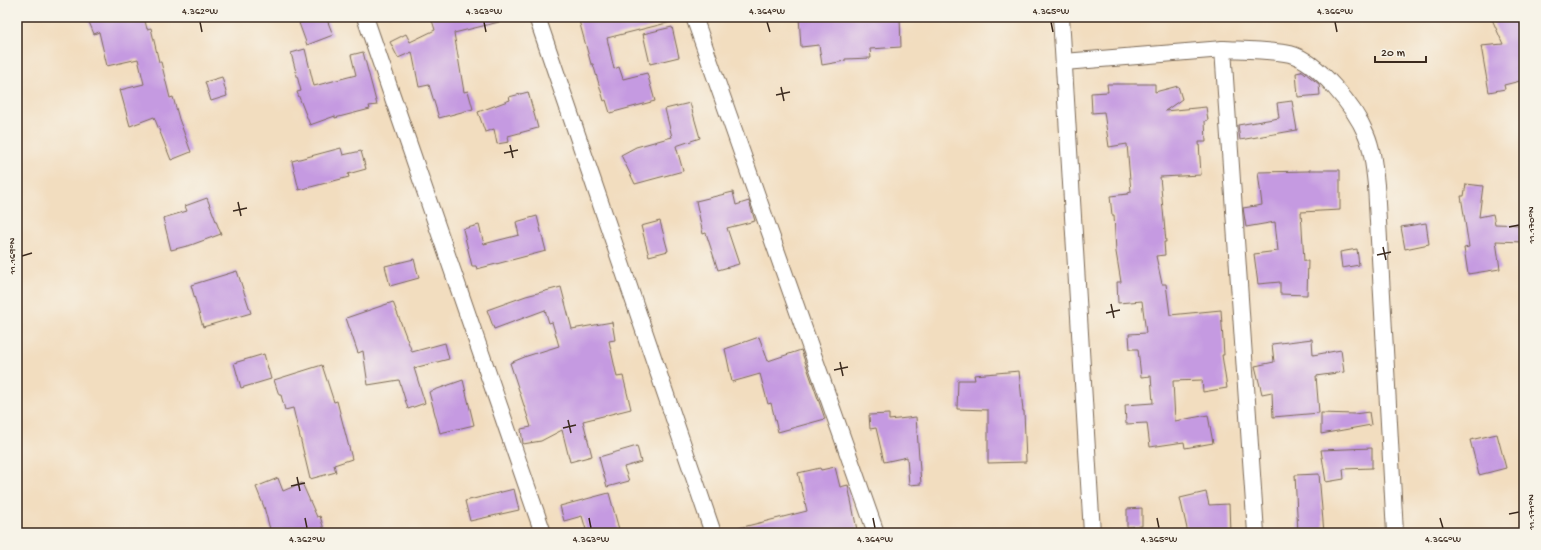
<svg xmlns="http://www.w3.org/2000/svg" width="1541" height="550" viewBox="0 0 1541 550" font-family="'Gochi Hand',sans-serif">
	<rect width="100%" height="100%" fill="#f7f3e8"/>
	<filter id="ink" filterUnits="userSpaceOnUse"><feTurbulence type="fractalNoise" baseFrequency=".025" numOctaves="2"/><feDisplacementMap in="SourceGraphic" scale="8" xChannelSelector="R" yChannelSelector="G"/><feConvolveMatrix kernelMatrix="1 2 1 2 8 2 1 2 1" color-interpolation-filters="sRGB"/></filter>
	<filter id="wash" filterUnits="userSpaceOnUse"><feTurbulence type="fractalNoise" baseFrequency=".012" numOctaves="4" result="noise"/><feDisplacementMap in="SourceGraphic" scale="16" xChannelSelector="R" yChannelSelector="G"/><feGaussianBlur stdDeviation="0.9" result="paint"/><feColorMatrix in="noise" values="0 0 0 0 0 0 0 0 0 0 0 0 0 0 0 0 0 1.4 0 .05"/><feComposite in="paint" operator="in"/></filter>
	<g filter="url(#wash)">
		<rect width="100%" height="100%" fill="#f2ddbf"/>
		<g id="blocks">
			<g fill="#c59ae1">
				<path d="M87,17H144L147,29L151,28L159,62H161L170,98L173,97L179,119L191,152L171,160L154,117L130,126L120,90L144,84L138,59L107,66L99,32L94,34Z"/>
				<path d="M316,17H326L333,35L307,45L299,23Z"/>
				<path d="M431,17H499V22L454,33L464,92L468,91L473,109L439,118L429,85L419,87L412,52L398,58L390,42L406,34L410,42L435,30Z"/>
				<path d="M578,17H670L671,22L607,38L614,69L619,67L623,79L647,73L655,101L610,113L606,100L604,101L593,64H591Z"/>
				<path d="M799,17H900L901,47L870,49L871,58L845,59V61L822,65L819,45L801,47Z"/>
				<path d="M1491,17H1519L1524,37V80L1504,85L1505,89L1489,92L1481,46L1503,44Z"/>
				<path d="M672,27L679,57L650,64L643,34Z"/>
				<path d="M305,49L314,86L356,75L351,55L363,52L377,105L369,106L370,109L335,118V116L310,125L297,92L301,91L291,53Z"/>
				<path d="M1301,70L1319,84L1320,95L1298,97L1296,73L1301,72Z"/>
				<path d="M222,77L227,96L211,101L205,82Z"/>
				<path d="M1107,84H1155V92L1178,86L1182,99L1165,111L1206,107L1208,120L1205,121L1206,142H1199L1201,175L1160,177L1166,242H1164L1165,255L1156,256L1162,284H1166L1170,315L1221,310L1224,355H1222L1227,388L1203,392L1202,380L1173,381L1175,421L1208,415L1213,443L1185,448L1184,442L1150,447L1147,423L1126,424L1125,405L1153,403L1151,376L1141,377L1138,349H1130L1129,334L1146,333L1142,301L1118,303L1117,282H1121L1116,252L1114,215H1112L1110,196L1128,194V193L1131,192L1127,144L1109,147L1104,112L1092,113L1091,93L1108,92Z"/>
				<path d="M528,92L538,128L508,136L509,142L497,144L494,129L485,132L478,112L510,100L509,97Z"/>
				<path d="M1292,101L1297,130L1240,140L1238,125L1279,118L1277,103Z"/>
				<path d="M690,103L700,138L676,146L683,171L635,184L621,155L636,147L672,137L665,109Z"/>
				<path d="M341,148L343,155L361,151L366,169L348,174L349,177L299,190L292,161Z"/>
				<path d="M1309,170H1340V210L1301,212L1304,261H1308L1307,295L1280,294V282L1258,284L1254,254L1278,251L1275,222L1246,227L1243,208L1262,205L1258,172L1309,171Z"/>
				<path d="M1466,184L1483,186L1479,217L1493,214L1495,224L1524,225V242L1496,241L1500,269L1468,274L1464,248L1469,247L1461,196H1464Z"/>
				<path d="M733,192L736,205L749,201L755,221L727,228L739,264L718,270L706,233L703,234L696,201Z"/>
				<path d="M207,198L221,234L191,245L171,250L163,218L187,211L185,206Z"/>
				<path d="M537,216L546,251L477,269L476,266H472L463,229L479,225L484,244L519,235L516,222Z"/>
				<path d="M660,221L668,251L649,256L641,226Z"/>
				<path d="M1426,223L1429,244L1405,249L1401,227Z"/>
				<path d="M1357,249L1359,265L1342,268L1340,252Z"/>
				<path d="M414,259L419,278L390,286L385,266Z"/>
				<path d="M237,271L251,313L203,327L191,285Z"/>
				<path d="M561,287L572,329L612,322L615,340L609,341L617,377L623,376L631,409L583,421L592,456L570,462L562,430L541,441L523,444L521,429L531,427L510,363L527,356L559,346L552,322L549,323L545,310L494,329L487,310L526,296Z"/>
				<path d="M393,302L412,352L445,343L449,359L414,368L425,403L408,409L399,380L368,385L363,351L358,353L346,318Z"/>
				<path d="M759,337L768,361L801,350L825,419L778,432L771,403L768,404L760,374L732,382L725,349Z"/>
				<path d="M1312,339L1313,355L1341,350L1344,372L1316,376L1319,413L1273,417L1272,392L1262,394L1255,366L1274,362L1272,344Z"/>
				<path d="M264,354L271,379L241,388L234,363Z"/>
				<path d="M322,365L334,402L337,401L352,459L334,465L336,472L310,479L293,408L285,410L281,395H279L274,380Z"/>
				<path d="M1019,371L1023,411H1024L1026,462L988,463V410L957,409L958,380H975L974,375Z"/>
				<path d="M463,380L474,425L440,433L429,392Z"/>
				<path d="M1369,412L1371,425L1321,434V413L1354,414Z"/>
				<path d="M889,414V420L916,417L921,484L909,485L907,457L884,462L876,428L870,429L869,415Z"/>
				<path d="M1497,434L1506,468L1479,475L1470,440Z"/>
				<path d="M637,446L641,462L624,467L629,481L607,487L599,457Z"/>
				<path d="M1372,448V468L1343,469L1344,479L1326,482L1321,450Z"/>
				<path d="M835,467L840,487L848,485L857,530L841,533H739V528L807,511L798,473L820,468L821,470Z"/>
				<path d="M1319,474L1324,533H1298L1295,475Z"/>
				<path d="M278,478L283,491L302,483L317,517L320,516L325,533H271L264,507L256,487Z"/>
				<path d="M514,489L519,510L470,521L465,501Z"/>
				<path d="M1206,492L1209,505L1229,504L1230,533H1188L1180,498Z"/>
				<path d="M609,493L620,533H587L582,516L564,521L560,506Z"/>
				<path d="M1142,508V526L1127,527V509Z"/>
			</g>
		</g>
	</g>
	<g filter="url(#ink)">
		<use href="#blocks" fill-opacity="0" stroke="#7b6956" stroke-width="1"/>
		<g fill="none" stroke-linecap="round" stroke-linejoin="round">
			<defs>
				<g id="street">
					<path d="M365,17L543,533"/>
					<path d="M537,17L713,533"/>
					<path d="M694,17L876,533"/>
					<path d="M1061,17L1092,533"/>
					<path d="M1223,49C1243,50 1271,50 1290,54C1318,61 1355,108 1366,134C1373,150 1374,168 1376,185L1395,533"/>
					<path d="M1064,62L1223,49L1256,533"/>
				</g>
			</defs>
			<use href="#street" stroke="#7b6956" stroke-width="18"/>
			<use href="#street" stroke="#fff" stroke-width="16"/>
		</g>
	</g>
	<path fill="none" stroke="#3b2a1e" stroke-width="1.5" d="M200,22L202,32M484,22L486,32M767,22L770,32M1051,22L1053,32M1335,22L1337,32M781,87L784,101M776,95L790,92M510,145L513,158M504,153L518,150M238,202L241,216M233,211L247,208M1509,227L1519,225M1383,247L1386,260M1377,255L1391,252M22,256L32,253M1111,304L1114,318M1106,313L1120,310M840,362L843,376M834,370L848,367M568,420L571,433M563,428L576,425M297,477L300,491M291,486L305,483M1509,514L1519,512M305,518L307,528M589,518L591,528M873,518L875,528M1157,518L1159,528M1440,518L1443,528"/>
	<rect width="1541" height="550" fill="none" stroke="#f7f3e8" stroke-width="44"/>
	<path d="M1375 56v6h51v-6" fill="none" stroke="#3b2a1e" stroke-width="2"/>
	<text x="1381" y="56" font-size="12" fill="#3b2a1e" stroke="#f7f3e8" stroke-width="3" paint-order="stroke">20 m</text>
	<rect x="22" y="22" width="1497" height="506" fill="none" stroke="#3b2a1e" stroke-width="1.5"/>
	<g font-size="10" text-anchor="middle" fill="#3b2a1e">
		<text x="200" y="14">4.362°W</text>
		<text x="484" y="14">4.363°W</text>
		<text x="767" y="14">4.364°W</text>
		<text x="1051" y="14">4.365°W</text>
		<text x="1335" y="14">4.366°W</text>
		<text transform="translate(1530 225) rotate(-90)" y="4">11.170°N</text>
		<text transform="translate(11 256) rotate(-90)" y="4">11.169°N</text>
		<text transform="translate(1530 512) rotate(-90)" y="4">11.171°N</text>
		<text x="307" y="542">4.362°W</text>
		<text x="591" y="542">4.363°W</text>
		<text x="875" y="542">4.364°W</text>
		<text x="1159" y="542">4.365°W</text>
		<text x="1443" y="542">4.366°W</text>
	</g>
</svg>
